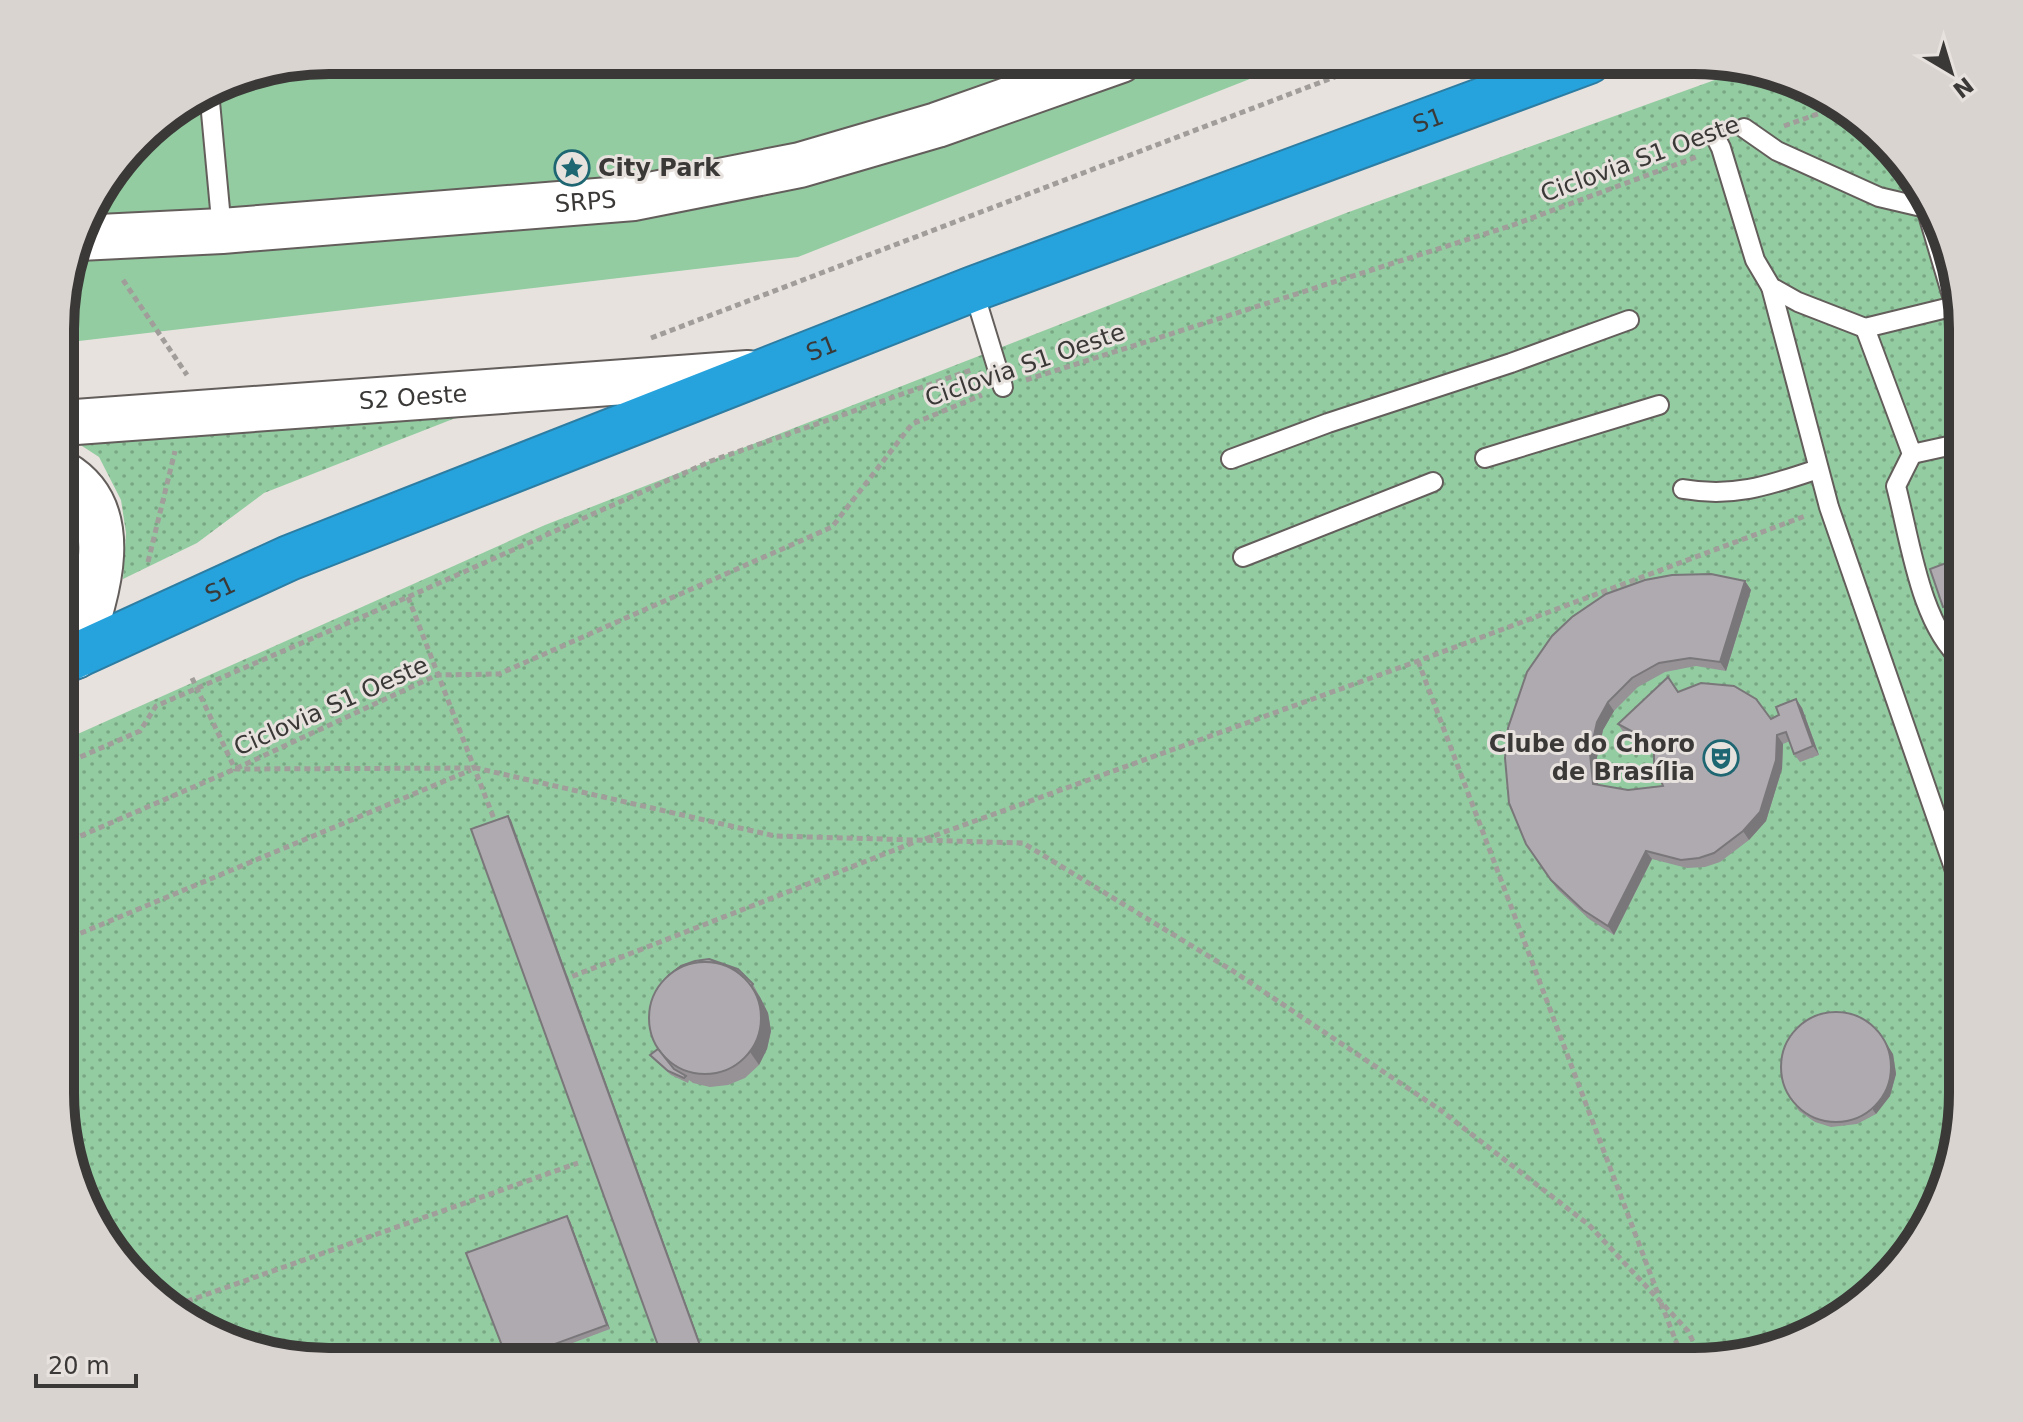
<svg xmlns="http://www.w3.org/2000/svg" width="2023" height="1422" viewBox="0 0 2023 1422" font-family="'DejaVu Sans',sans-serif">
	<defs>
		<pattern id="grass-dots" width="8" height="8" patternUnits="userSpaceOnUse" patternTransform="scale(2)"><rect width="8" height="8" fill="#93cca1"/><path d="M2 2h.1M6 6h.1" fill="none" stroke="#79a784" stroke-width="1.8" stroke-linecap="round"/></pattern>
	</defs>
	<rect width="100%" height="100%" fill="#e8e2de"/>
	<g fill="url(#grass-dots)">
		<path d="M1748,68L1781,74L1857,115L1935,210L1962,312V1110L1949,1180L1908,1256L1813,1334L1695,1362L312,1361L242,1348L166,1307L96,1228L62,1128V741L545,525L1346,213Z"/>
		<path d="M547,398L453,419L264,493L197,543L123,579L126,533L121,500L99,457L62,433Z"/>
	</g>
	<path fill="#93cca1" d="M329,60H1298L798,257L62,343V294L88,210L151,127L226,80Z"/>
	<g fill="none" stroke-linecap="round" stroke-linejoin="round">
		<defs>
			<g id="lane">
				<path d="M209,91L222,231"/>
				<path d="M1744,128L1777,151L1879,197L1926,208L1932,206"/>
				<path d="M1715,136L1721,148L1755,260L1771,287L1798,302L1865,328L1955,306L1962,325"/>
				<path d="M1926,208L1955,306"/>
				<path d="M1771,287L1829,507L1962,891"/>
				<path d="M973,289L1003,387"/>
				<path d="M1865,328L1912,454L1962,443"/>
				<path d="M1912,454L1896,486C1910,539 1920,624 1962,660"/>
				<path d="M1485,458L1659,405"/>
				<path d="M1231,459L1328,423L1511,363L1629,320"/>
				<path d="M1683,489C1735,498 1770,485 1818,469"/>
				<path d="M1243,557L1433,482"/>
			</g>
			<g id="secondary">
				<path id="s1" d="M79,238L222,231L634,198L800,165L937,125L1121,60"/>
				<path id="s2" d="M62,423L748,373"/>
				<path d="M62,473C128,512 95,600 76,656"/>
			</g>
			<g id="highway">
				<path id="s3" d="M62,662L289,558L973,289L1589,61"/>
			</g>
		</defs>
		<use href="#lane" stroke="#635e5b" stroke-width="22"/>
		<use href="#secondary" stroke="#635e5b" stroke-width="48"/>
		<use href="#highway" stroke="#2d7da3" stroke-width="48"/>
		<g stroke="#a19d9a" stroke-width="5" stroke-dasharray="6 4" stroke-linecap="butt">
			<path d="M776,60C807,75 851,63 884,60"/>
			<path d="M1784,126L1840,106"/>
			<path d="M112,178L116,192"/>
			<path d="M123,280L187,375"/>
			<path d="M651,338L1379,60"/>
			<path d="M1026,380L1513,225L1699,156"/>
			<path d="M148,562L175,451"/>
			<path d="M408,597L496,824"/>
			<path d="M1418,661L1658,1294"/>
			<path d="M192,678L235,769L476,768L775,836L1023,843L1233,971L1439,1109L1589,1225L1688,1331L1702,1360"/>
			<path d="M62,765L140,731L156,706L408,597L711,461L974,369"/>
			<path d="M925,839L1418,661L1805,516"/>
			<path d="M62,844L235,769L437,675L499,674L832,527L912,424L982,395"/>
			<path d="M62,941L471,770"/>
			<path d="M563,980L915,842"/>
			<path d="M1661,1303L1684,1362"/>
			<path d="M168,1308L578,1163"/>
		</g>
		<use href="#lane" stroke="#fff" stroke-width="18"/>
		<use href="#secondary" stroke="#fff" stroke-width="44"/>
		<use href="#highway" stroke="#26a2dc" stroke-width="44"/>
	</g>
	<g fill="#969296">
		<path d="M1962,557V634L1943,607Z"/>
		<path d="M1711,574L1745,581L1751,590L1726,671L1696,666L1665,672L1638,687L1614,711L1603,730L1596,762L1598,785L1628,790L1663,786L1654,748L1624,733L1618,724L1678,692L1771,719L1779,715L1796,699L1802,708L1819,755L1800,762L1794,754L1790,741L1783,744L1782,769L1766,821L1749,840L1720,862L1705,867L1687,868L1652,859L1614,935L1589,919L1557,889L1526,844L1509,803Z"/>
		<path d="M753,984L768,1013L771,1031L767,1049L759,1065L745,1078L728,1085L710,1087L693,1083L689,1080L688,1083L671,1075L653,1059L650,1055L658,1049Z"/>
		<path d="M1893,1054L1896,1074L1890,1096L1876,1114L1857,1124L1831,1127L1815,1122L1799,1111L1783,1084Z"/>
		<path d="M567,1216L570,1221L610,1329L522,1362H508Z"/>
	</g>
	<g fill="#7a777a">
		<path d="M1745,581L1751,590L1726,671L1720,662Z"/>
		<path d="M1796,699L1802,708L1819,755L1813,746Z"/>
		<path d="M1608,702L1614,711L1603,730L1596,762L1599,793L1593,784L1590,753L1597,722Z"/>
		<path d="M1777,735L1783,744L1782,769L1766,821L1749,840L1743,831Z"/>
		<path d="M508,816L511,820L707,1362H706Z"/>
		<path d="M1646,851L1652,859L1614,935L1608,926Z"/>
		<path d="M751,984L760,997L768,1013L771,1031L767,1049L759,1065L750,1052Z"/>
		<path d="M1878,1030L1893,1054L1896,1074L1890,1096L1876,1114L1873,1110Z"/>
		<path d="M567,1216L570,1221L610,1329L607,1325Z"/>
	</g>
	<g fill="#aeaaaf" stroke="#7a777a" stroke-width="2">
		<path d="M1962,557V600L1943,607L1930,569Z"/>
		<path d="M1711,574L1745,581L1720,662L1690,658L1659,663L1632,678L1608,702L1597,722L1590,753L1593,784L1628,790L1663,786L1654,763V743L1618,724L1668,677L1678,692L1701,683L1734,686L1756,699L1771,719L1779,715L1776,707L1796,699L1813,746L1794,754L1786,732L1777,735L1776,760L1760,812L1743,831L1714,853L1699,858L1681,860L1646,851L1608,926L1583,910L1551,880L1526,844L1509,803L1505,758L1508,728L1527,672L1552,636L1572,617L1606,594L1645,580L1672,575Z"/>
		<path d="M508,816L706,1362H664L471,829Z"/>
		<path d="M709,959L738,969L753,984L751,986L737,971L720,963L701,962L683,967L668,976L681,966L695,961Z"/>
		<circle cx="705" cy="1018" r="56"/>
		<circle cx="1836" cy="1067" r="55"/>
		<path d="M658,1049L674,1069L686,1076L684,1078L668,1071L650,1055Z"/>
		<path d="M567,1216L607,1325L508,1361L466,1253Z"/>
	</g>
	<defs>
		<symbol id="sight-ring" viewBox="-11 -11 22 22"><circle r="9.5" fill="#e8e2de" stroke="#1d6672" stroke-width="1.5"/><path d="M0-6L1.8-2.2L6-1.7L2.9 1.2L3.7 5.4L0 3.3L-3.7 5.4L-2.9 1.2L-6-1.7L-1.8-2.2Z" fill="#1d6672"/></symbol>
		<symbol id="theatre-ring" viewBox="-11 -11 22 22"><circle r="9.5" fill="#e8e2de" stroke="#1d6672" stroke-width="1.5"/><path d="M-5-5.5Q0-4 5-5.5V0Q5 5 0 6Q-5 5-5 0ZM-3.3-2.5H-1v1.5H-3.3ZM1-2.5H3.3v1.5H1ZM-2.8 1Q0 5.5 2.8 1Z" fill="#1d6672"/></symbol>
	</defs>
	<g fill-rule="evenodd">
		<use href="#sight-ring" x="552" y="148" width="40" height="40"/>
		<use href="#theatre-ring" x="1701" y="738" width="40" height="40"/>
	</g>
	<g text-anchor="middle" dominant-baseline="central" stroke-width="6" stroke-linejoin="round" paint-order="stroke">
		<g font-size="24" fill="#3b3938" stroke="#e8e2de">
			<text stroke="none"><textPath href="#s3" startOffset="1470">S1</textPath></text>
			<text transform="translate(1640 159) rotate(-20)">Ciclovia S1 Oeste</text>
			<text stroke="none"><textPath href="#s1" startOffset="508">SRPS</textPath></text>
			<text stroke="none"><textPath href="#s3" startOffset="822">S1</textPath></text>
			<text transform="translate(1025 365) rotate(-19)">Ciclovia S1 Oeste</text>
			<text stroke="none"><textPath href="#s2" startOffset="352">S2 Oeste</textPath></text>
			<text stroke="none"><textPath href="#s3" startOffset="174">S1</textPath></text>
			<text transform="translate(331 706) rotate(-24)">Ciclovia S1 Oeste</text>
		</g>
		<g font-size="24" font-weight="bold" fill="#3b3938" stroke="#e8e2de" text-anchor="start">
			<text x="598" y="168">City Park</text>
			<text x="1695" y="744" text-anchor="end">Clube do Choro<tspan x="1695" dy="28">de Brasília</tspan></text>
		</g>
	</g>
	<path d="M0 0H2023V1422H0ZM329 74H1694A255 255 0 0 1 1949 329V1093A255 255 0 0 1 1694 1348H329A255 255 0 0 1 74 1093V329A255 255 0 0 1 329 74Z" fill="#dad4d1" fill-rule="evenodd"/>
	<path fill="none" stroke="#3b3938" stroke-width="10" d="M329 74H1694A255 255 0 0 1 1949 329V1093A255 255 0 0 1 1694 1348H329A255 255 0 0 1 74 1093V329A255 255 0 0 1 329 74Z"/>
	<g transform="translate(1951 72) rotate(142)" stroke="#e8e2de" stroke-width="6" paint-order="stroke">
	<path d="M0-6L14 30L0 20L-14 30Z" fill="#3b3938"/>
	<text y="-12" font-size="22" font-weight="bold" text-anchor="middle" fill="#3b3938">N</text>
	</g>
	<path d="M36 1374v12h100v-12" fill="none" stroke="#3b3938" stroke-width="4"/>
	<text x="48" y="1374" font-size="24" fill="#3b3938" stroke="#e8e2de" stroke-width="6" paint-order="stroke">20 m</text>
</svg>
